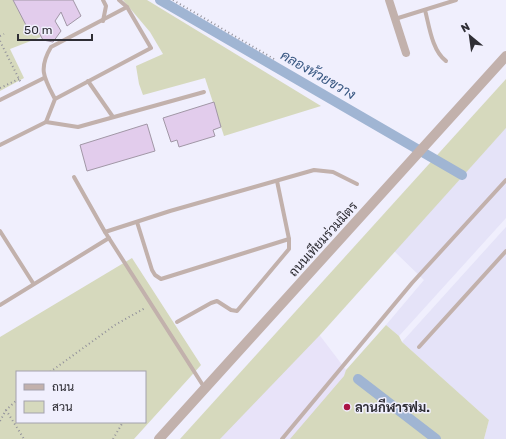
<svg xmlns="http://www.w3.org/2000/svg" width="506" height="439" viewBox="0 0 506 439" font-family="Rubik,Sarabun,sans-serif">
	<rect width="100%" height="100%" fill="#f0effd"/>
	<path fill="#e8e3f9" d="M299,308L346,370L421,439H184Z"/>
	<g fill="#e5e3f8">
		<path d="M506,128V218L399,336L386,325L424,280L394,251Z"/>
		<path d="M506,227V439H484L489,420L402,342Z"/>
	</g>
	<g fill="#d6d9bd" fill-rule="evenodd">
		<path d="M0,0H13L41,37L10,49L24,78L0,91Z"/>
		<path d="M123,0H147L321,106L224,136L205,78L143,95L139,84L136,66L163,54L150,32Z"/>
		<path d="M506,79V128L320,335L220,439H180Z"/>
		<path d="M132,258L201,365L134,439H0V337ZM17,372H145V422H17Z"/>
		<path d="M386,325L399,336L402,342L489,420L484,439H290L344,376L346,370Z"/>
	</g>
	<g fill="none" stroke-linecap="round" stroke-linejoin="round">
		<g stroke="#a0b5d3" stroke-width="10">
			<path d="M160,0L462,175"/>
			<path d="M358,379L436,439"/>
		</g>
	</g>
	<g fill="#e2ccec" stroke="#a197a6">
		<path d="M13,0H73L81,16L67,26L61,12L55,21L61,31L53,42L43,40L37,29H28Z"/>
		<path d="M214,102L221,127L213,130L215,136L179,147L177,140L171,142L163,118Z"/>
		<path d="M147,124L155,151L87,171L80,145Z"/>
	</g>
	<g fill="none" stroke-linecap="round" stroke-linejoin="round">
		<g stroke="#91909a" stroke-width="2" stroke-dasharray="1 3" stroke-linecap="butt">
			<path d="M173,0L274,59"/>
			<path d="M0,36L4,34"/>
			<path d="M0,41L21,83"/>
			<path d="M0,88L19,79"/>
			<path d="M50,372L115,325L145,308"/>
			<path d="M6,410L24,439"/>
			<path d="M0,421L6,410L17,400"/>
			<path d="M113,439L123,422"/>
		</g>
		<g stroke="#c2b1ac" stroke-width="4">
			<path d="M119,0L127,7"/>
			<path d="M425,10C429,25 432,51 446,61"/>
			<path d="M395,19L456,0"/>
			<path d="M103,21L106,6L103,0"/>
			<path d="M88,81L113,117"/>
			<path d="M0,100L44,78"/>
			<path d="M46,122L78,127L204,92"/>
			<path d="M0,145L46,122L55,99L151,48L127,7L51,47C38,69 44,78 55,99"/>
			<path d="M74,177L105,232L204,387"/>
			<path d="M137,222L152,270L155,275L161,279L289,239"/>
			<path d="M0,231L33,283"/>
			<path d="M105,232L170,211L314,170L333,172L357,184"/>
			<path d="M0,305L109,238"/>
			<path d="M177,322L211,303L217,301L231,310L237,311L289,249V239L277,181"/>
			<path d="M419,347L506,251"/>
			<path d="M282,439L412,283L506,180"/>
		</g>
		<path stroke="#c2b1ac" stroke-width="8" d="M389,0L406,53"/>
		<path stroke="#c2b1ac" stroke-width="10" d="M159,439L506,56"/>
	</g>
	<circle fill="#aa1445" stroke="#f0effd" stroke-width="1.5" cx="347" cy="407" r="4"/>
	<g text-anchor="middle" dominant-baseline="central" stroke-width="3" stroke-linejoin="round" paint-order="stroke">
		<g font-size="13" fill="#2f2e35" stroke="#f0effd">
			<text transform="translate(323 239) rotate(-48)">ถนนเทียมร่วมมิตร</text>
		</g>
		<g font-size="13" font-weight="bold" fill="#2f2e35" stroke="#f0effd" text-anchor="start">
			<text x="355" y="407">ลานกีฬารฟม.</text>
		</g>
		<g font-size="14" font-style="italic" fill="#3a5983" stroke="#f0effd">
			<text transform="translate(318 75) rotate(30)">คลองห้วยขวาง</text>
		</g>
	</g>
	<rect x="16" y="371" width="130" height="52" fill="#f0effd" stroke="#a3a2ad"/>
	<rect x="24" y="384" width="20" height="6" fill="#c2b1ac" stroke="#a3a2ad"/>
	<text x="52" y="391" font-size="12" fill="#2f2e35">ถนน</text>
	<rect x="24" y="401" width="20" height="12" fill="#d6d9bd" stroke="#a3a2ad"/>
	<text x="52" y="411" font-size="12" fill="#2f2e35">สวน</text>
	<g transform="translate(470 36) rotate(331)" stroke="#f0effd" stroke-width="3" paint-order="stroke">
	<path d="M0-3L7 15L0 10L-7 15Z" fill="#2f2e35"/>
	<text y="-6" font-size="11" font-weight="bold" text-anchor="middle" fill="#2f2e35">N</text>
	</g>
	<path d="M18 34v6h74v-6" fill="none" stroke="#2f2e35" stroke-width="2"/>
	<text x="24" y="34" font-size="12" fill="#2f2e35" stroke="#f0effd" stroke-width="3" paint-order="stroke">50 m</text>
</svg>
